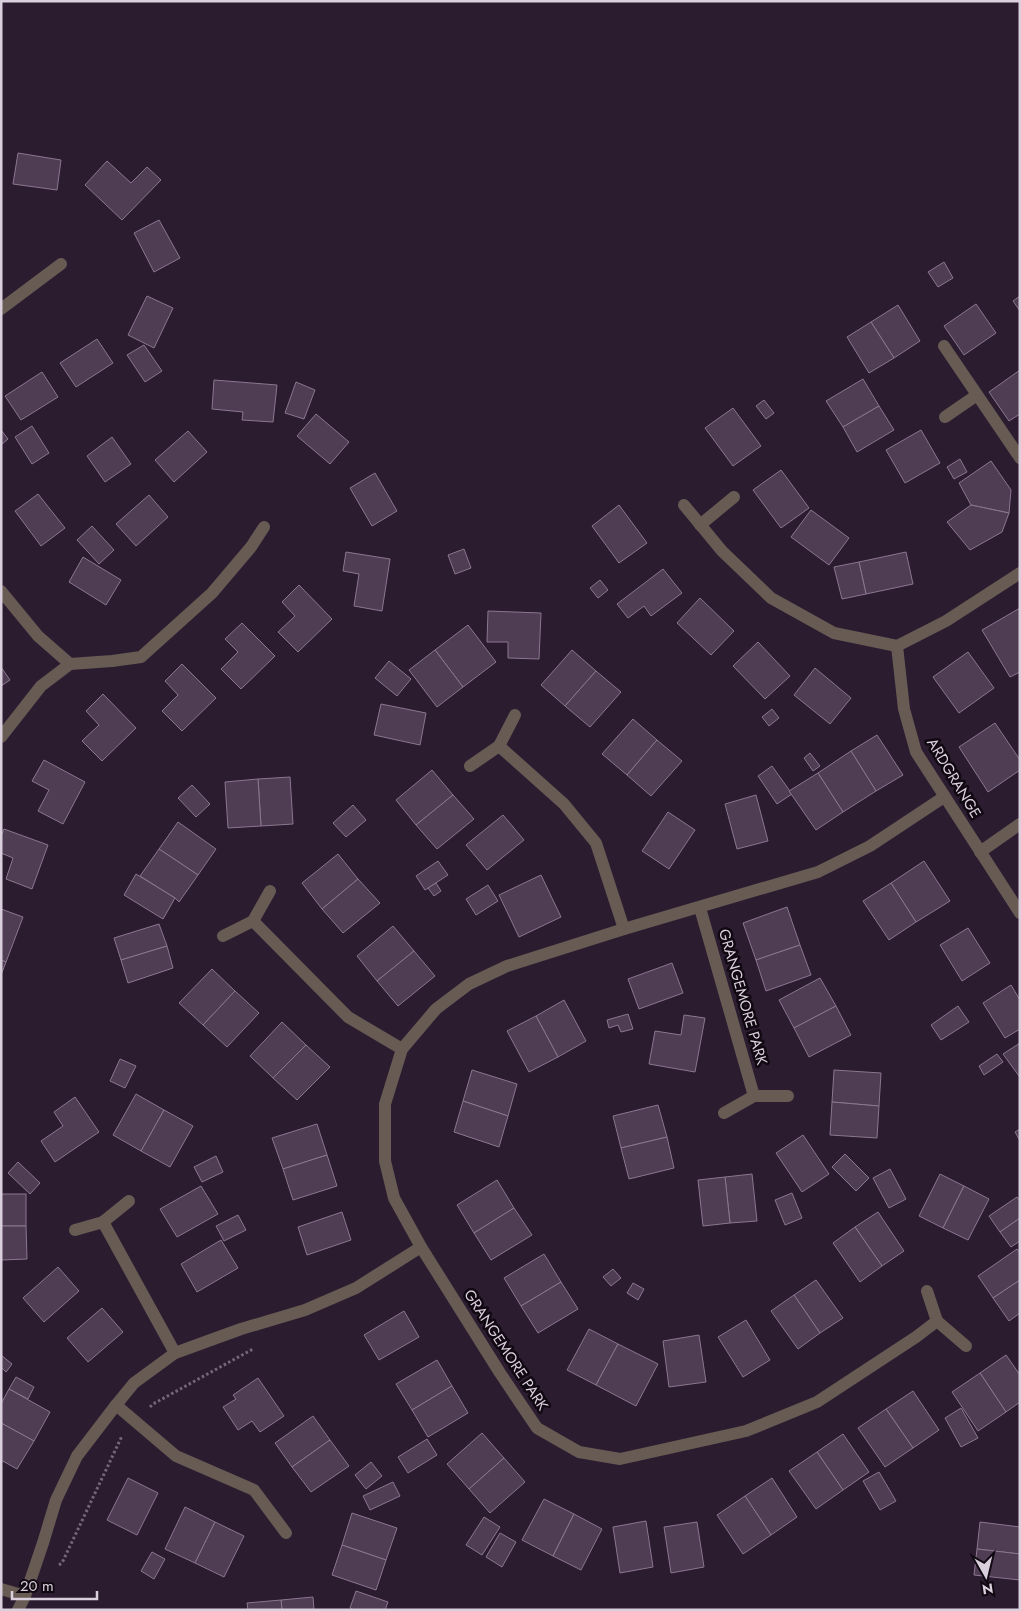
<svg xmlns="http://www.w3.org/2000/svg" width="1021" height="1611" viewBox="0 0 1021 1611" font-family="Jost,sans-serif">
	<rect width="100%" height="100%" fill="#2c1c30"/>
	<g fill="#4f3d53" stroke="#8b7790">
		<path d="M18,153L61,160L57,190L13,184Z"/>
		<path d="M107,161L131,183L147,167L161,180L122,220L85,185Z"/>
		<path d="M159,220L180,258L154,272L134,233Z"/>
		<path d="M944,262L953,278L938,287L928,272Z"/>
		<path d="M147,296L173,308L154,348L128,335Z"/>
		<path d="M1020,296V311L1013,301Z"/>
		<path d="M976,304L996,333L964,355L944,326Z"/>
		<path d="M898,305L920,341L894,358L871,322Z"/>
		<path d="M871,322L894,358L869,373L847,337Z"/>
		<path d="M97,339L113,363L76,387L60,363Z"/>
		<path d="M144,345L162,371L145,382L127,355Z"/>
		<path d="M1020,370V414L1009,421L989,392Z"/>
		<path d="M42,372L58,397L21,420L5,396Z"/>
		<path d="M863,379L879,406L843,427L826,401Z"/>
		<path d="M214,380L277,385L273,422L242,420L243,412L212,409Z"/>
		<path d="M296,382L315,390L304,419L285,413Z"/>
		<path d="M764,400L774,413L766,419L756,406Z"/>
		<path d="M879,406L894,430L857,452L843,427Z"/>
		<path d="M733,408L761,446L733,466L705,428Z"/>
		<path d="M316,414L349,442L330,464L297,436Z"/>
		<path d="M32,426L49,453L32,464L15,437Z"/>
		<path d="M1,430L8,439L1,445Z"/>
		<path d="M921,430L940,463L905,483L886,450Z"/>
		<path d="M188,431L207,452L174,482L155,460Z"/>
		<path d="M112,437L131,464L105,482L87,456Z"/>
		<path d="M960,459L967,472L954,479L947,467Z"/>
		<path d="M991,461L1011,490L1009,513L971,505L959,483Z"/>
		<path d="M781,470L809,508L781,528L753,490Z"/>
		<path d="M375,473L397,511L372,526L350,488Z"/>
		<path d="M38,494L65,528L41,546L15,511Z"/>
		<path d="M149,495L168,517L136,546L116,524Z"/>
		<path d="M619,505L647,543L619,563L592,526Z"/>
		<path d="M971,505L1009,513L1002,532L970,550L947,522Z"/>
		<path d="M811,510L849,538L829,565L791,537Z"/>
		<path d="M92,526L114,550L99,564L77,540Z"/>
		<path d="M464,549L471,568L455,574L448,555Z"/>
		<path d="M346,552L390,559L382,611L354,606L359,574L343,571Z"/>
		<path d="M906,552L913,584L866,594L859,562Z"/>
		<path d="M83,557L121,580L106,605L69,582Z"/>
		<path d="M859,562L866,594L842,599L834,567Z"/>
		<path d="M663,569L682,593L651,616L644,606L628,618L617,604Z"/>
		<path d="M600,580L608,590L598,598L590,588Z"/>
		<path d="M299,585L332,619L298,652L278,632L295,616L282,602Z"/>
		<path d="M700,598L734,631L711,655L677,623Z"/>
		<path d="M1020,608V672L1010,677L982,630Z"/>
		<path d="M488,611L541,613L539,659L508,658V642H487Z"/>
		<path d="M242,623L275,656L241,689L221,669L238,652L225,639Z"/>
		<path d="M468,625L496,662L463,687L435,650Z"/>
		<path d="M758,642L790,676L765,699L733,666Z"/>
		<path d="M435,650L463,687L437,707L409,670Z"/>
		<path d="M572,650L596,671L565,706L541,685Z"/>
		<path d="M968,652L994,688L959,713L933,677Z"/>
		<path d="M389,661L411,679L397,696L375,678Z"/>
		<path d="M182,664L216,698L182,731L162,711L178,695L165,681Z"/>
		<path d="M1,667L10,680L1,686Z"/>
		<path d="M815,668L851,698L830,724L794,695Z"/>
		<path d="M596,671L621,692L590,727L565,706Z"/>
		<path d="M103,694L136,728L102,761L82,741L99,725L86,711Z"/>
		<path d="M381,704L426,713L420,745L374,735Z"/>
		<path d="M772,709L779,718L769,726L762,717Z"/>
		<path d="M633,719L657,740L627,775L602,754Z"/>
		<path d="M995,723L1020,760V770L988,792L959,747Z"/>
		<path d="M877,735L903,775L876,791L851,751Z"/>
		<path d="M657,740L682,761L651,796L627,775Z"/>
		<path d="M851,751L876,791L843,812L818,773Z"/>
		<path d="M810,753L820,766L813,771L804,758Z"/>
		<path d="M44,760L85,782L63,824L38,811L49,790L32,781Z"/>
		<path d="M772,766L792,794L777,804L758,776Z"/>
		<path d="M432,770L453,795L416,825L396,800Z"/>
		<path d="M818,773L843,812L816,830L789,791Z"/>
		<path d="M290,777L293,824L261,826L258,779Z"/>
		<path d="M258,779L261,826L228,828L225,782Z"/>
		<path d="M192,785L210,804L196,817L178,798Z"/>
		<path d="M453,795L474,819L437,849L416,825Z"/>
		<path d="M756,795L768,841L737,849L725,804Z"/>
		<path d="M353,805L366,820L346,837L333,823Z"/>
		<path d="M668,812L695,830L669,869L642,851Z"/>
		<path d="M503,815L524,840L487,870L466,845Z"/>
		<path d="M178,822L216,849L198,875L159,849Z"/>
		<path d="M4,829L48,845L32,889L6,879L13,858L1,853V836Z"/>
		<path d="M159,849L198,875L179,902L175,898L140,876Z"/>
		<path d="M338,854L358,879L322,909L302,883Z"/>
		<path d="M438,861L448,875L425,890L416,876Z"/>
		<path d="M924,861L950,901L916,922L891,883Z"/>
		<path d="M136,874L175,898L163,919L124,895Z"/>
		<path d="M541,875L561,917L519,937L499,895Z"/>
		<path d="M358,879L380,903L343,933L322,909Z"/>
		<path d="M436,883L441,891L434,896L428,888Z"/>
		<path d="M891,883L916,922L889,940L863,901Z"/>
		<path d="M488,885L498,901L476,915L466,899Z"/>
		<path d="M787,907L800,945L756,960L743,923Z"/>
		<path d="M1,909L23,917L6,962L1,960Z"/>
		<path d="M159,924L167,946L121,960L114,938Z"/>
		<path d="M393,926L414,951L377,981L357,956Z"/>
		<path d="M968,928L990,963L962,981L940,945Z"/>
		<path d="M800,945L811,975L766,991L756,960Z"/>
		<path d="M167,946L173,968L128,983L121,960Z"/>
		<path d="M414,951L435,976L398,1006L377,981Z"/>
		<path d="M1,960L6,962L1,975Z"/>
		<path d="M672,963L683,993L639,1009L628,979Z"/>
		<path d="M212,969L235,991L203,1025L179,1003Z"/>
		<path d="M820,978L836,1006L794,1028L779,1000Z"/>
		<path d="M1011,985L1020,1000V1029L1005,1038L983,1003Z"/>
		<path d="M235,991L259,1013L227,1047L203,1025Z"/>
		<path d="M564,1000L586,1041L558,1057L536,1016Z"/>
		<path d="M836,1006L851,1035L809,1057L794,1028Z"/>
		<path d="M958,1006L969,1022L941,1040L931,1025Z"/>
		<path d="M628,1014L633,1029L621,1032L618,1025L609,1028L607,1020Z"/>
		<path d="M684,1015L705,1018L695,1072L649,1064L655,1031L681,1035Z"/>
		<path d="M536,1016L558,1057L529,1072L507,1031Z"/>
		<path d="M282,1022L306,1045L273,1078L250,1056Z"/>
		<path d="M1020,1043V1076H1019L1003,1054Z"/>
		<path d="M306,1045L330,1067L297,1100L273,1078Z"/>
		<path d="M997,1054L1003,1062L984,1075L979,1066Z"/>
		<path d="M120,1059L136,1066L125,1088L110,1081Z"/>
		<path d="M472,1070L517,1084L508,1116L463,1101Z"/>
		<path d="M834,1070L881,1073L879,1106L832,1102Z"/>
		<path d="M136,1094L164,1110L141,1151L113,1135Z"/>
		<path d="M75,1097L99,1132L55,1162L41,1141L63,1126L54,1112Z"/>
		<path d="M463,1101L508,1116L499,1147L454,1132Z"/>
		<path d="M832,1102L879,1106L877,1138L830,1135Z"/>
		<path d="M658,1105L667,1137L621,1148L613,1116Z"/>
		<path d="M164,1110L193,1126L170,1167L141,1151Z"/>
		<path d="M317,1124L327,1155L283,1169L272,1138Z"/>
		<path d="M1020,1129V1138L1019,1139L1015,1132Z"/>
		<path d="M803,1135L829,1174L802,1192L776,1153Z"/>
		<path d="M667,1137L674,1168L629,1179L621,1148Z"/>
		<path d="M845,1154L869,1178L856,1191L832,1167Z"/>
		<path d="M327,1155L337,1186L293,1200L283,1169Z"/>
		<path d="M216,1156L223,1172L202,1182L194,1167Z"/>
		<path d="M18,1162L40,1183L30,1194L8,1173Z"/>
		<path d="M890,1169L906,1199L889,1208L873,1178Z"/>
		<path d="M752,1174L757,1221L730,1223L725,1177Z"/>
		<path d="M940,1174L964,1186L943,1228L919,1216Z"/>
		<path d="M725,1177L730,1223L703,1226L698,1180Z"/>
		<path d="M497,1180L514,1208L474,1233L457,1205Z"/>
		<path d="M201,1186L218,1214L177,1237L160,1209Z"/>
		<path d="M964,1186L989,1199L968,1240L943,1228Z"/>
		<path d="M792,1193L802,1218L785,1225L775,1200Z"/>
		<rect x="1" y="1194" width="25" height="32"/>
		<path d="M1017,1197L1020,1201V1218L1000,1232L989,1216Z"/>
		<path d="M514,1208L532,1235L491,1260L474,1233Z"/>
		<path d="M342,1212L351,1240L307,1255L298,1227Z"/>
		<path d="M878,1212L904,1251L882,1266L855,1227Z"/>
		<path d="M238,1215L246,1230L224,1241L216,1226Z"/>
		<path d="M1020,1218V1241L1011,1247L1000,1232Z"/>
		<path d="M1,1226H26L27,1259L1,1260Z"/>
		<path d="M855,1227L882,1266L860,1282L833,1243Z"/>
		<path d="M221,1240L238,1268L197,1292L181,1264Z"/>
		<path d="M1017,1249L1020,1253V1280L993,1298L978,1276Z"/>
		<path d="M544,1254L561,1282L521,1306L504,1278Z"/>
		<path d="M58,1267L79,1291L44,1322L23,1298Z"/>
		<path d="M613,1269L621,1278L611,1286L603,1277Z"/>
		<path d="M816,1280L843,1318L820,1333L794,1295Z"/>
		<path d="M1020,1280V1313L1009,1321L993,1298Z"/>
		<path d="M561,1282L578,1309L538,1333L521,1306Z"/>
		<path d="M633,1283L644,1289L638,1300L627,1293Z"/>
		<path d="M794,1295L820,1333L798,1349L771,1311Z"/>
		<path d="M102,1308L123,1332L88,1362L67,1338Z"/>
		<path d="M404,1311L419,1337L379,1360L364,1335Z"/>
		<path d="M746,1320L770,1360L743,1377L718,1337Z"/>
		<path d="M589,1329L618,1344L596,1385L567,1370Z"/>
		<path d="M699,1335L706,1382L669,1387L663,1341Z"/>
		<path d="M618,1344L658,1364L636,1406L596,1385Z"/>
		<path d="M1,1355L12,1364L6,1372L1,1367Z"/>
		<path d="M1006,1355L1020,1375V1402L1006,1412L980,1373Z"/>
		<path d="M437,1360L452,1386L412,1410L396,1384Z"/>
		<path d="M980,1373L1006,1412L978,1431L952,1392Z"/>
		<path d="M16,1377L34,1387L28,1399L9,1389Z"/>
		<path d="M258,1378L284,1416L260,1432L252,1421L238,1430L223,1407L236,1399L233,1395Z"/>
		<path d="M452,1386L468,1413L428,1437L412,1410Z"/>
		<path d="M9,1389L50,1412L34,1441L1,1423V1404Z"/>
		<path d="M913,1391L939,1430L913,1448L886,1409Z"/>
		<path d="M961,1408L978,1438L961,1447L945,1418Z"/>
		<path d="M886,1409L913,1448L885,1467L858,1428Z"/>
		<path d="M313,1416L330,1440L292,1467L275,1443Z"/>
		<path d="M1,1423L34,1441L17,1469L1,1460Z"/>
		<path d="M482,1433L504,1458L469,1489L447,1464Z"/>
		<path d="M843,1434L869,1472L843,1490L817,1452Z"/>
		<path d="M427,1439L437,1455L408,1473L398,1457Z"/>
		<path d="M330,1440L349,1466L311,1492L292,1467Z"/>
		<path d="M817,1452L843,1490L816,1509L789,1471Z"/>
		<path d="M504,1458L525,1482L490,1513L469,1489Z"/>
		<path d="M371,1462L382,1476L366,1489L355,1475Z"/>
		<path d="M879,1472L896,1501L880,1510L863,1481Z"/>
		<path d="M128,1478L158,1493L137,1535L107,1520Z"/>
		<path d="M772,1478L797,1517L771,1535L745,1496Z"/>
		<path d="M393,1482L400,1496L370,1510L363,1496Z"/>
		<path d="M745,1496L771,1535L743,1554L717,1515Z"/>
		<path d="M544,1499L574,1514L553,1556L522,1540Z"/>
		<path d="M185,1507L215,1522L195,1563L165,1549Z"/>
		<path d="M352,1513L397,1528L386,1560L342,1545Z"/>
		<path d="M574,1514L602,1529L581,1570L553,1556Z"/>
		<path d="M484,1517L500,1527L482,1555L466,1545Z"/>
		<path d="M646,1521L653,1567L620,1573L613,1527Z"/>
		<path d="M215,1522L244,1536L224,1577L195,1563Z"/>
		<path d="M697,1522L704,1567L671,1573L664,1527Z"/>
		<path d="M980,1522L1020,1527V1554L977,1549Z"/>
		<path d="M500,1533L516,1542L502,1567L486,1557Z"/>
		<path d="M342,1545L386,1560L376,1590L332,1575Z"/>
		<path d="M977,1549L1020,1554V1580L974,1575Z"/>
		<path d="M152,1552L165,1559L154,1579L141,1571Z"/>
		<path d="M356,1591L388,1602L385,1610H354L350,1608Z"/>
		<path d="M313,1597L314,1610H282L281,1600Z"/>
		<path d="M281,1600L282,1610H248L247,1603Z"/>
	</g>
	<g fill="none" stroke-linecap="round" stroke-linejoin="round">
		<g stroke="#756779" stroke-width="3" stroke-dasharray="2.5 2.5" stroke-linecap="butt">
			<path d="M150,1407L153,1404L253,1349"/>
			<path d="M59,1565L62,1563L122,1436"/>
		</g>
		<g stroke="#675b54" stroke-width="12">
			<path d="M1,309L61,264"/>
			<path d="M944,346L1020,458"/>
			<path d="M945,417L977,395"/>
			<path d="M684,505L722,551L771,598L834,633L897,646"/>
			<path d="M700,525L734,497"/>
			<path d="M1020,573L946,621L897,646L904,709L916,752L1020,913"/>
			<path d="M1,591L38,636L70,664"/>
			<path d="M1,737L41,686L70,664L112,661L141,657L212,593L251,547L264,527"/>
			<path d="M499,746L564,804L596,843L624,929"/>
			<path d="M470,766L499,746L515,715"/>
			<path d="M980,852L1020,824"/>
			<path d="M700,908L754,1096"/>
			<path d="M253,921L348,1017L402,1049"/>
			<path d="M223,936L253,921L270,891"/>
			<path d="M724,1113L754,1096H788"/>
			<path d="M103,1222L175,1353"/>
			<path d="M75,1230L103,1222L129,1201"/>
			<path d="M927,1291L937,1321L966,1346"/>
			<path d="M937,1321L916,1337L817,1402L746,1431L620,1459L579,1452L537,1428L500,1373L421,1247L394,1198L385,1161V1104L402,1049L436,1009L469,984L507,966L624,929L818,872L870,846L944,797"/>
			<path d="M116,1405L176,1456L254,1490L286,1533"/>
			<path d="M1,1589L25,1596"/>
			<path d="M18,1610L25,1596L43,1543L56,1500L77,1456L116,1405L134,1383L175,1353L241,1329L305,1310L356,1288L421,1247"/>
		</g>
	</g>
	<g text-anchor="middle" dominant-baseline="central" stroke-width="5" stroke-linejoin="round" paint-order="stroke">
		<g font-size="15" fill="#dacfdd" stroke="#100912">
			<text transform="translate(954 778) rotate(59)">ARDGRANGE</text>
			<text transform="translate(743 997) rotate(74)">GRANGEMORE PARK</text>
			<text transform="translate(506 1350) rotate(57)">GRANGEMORE PARK</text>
		</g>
	</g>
	<rect width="1021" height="1611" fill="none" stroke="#dacfdd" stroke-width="5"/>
	<g transform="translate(986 1576) rotate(172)" stroke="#100912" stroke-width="4" paint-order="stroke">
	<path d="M0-4L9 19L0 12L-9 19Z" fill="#dacfdd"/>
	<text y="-8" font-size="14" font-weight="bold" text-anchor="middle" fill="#dacfdd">N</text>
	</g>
	<path d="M12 1591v8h85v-8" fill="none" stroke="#dacfdd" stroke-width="2.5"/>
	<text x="20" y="1591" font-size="15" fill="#dacfdd" stroke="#100912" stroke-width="4" paint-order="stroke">20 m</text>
</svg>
